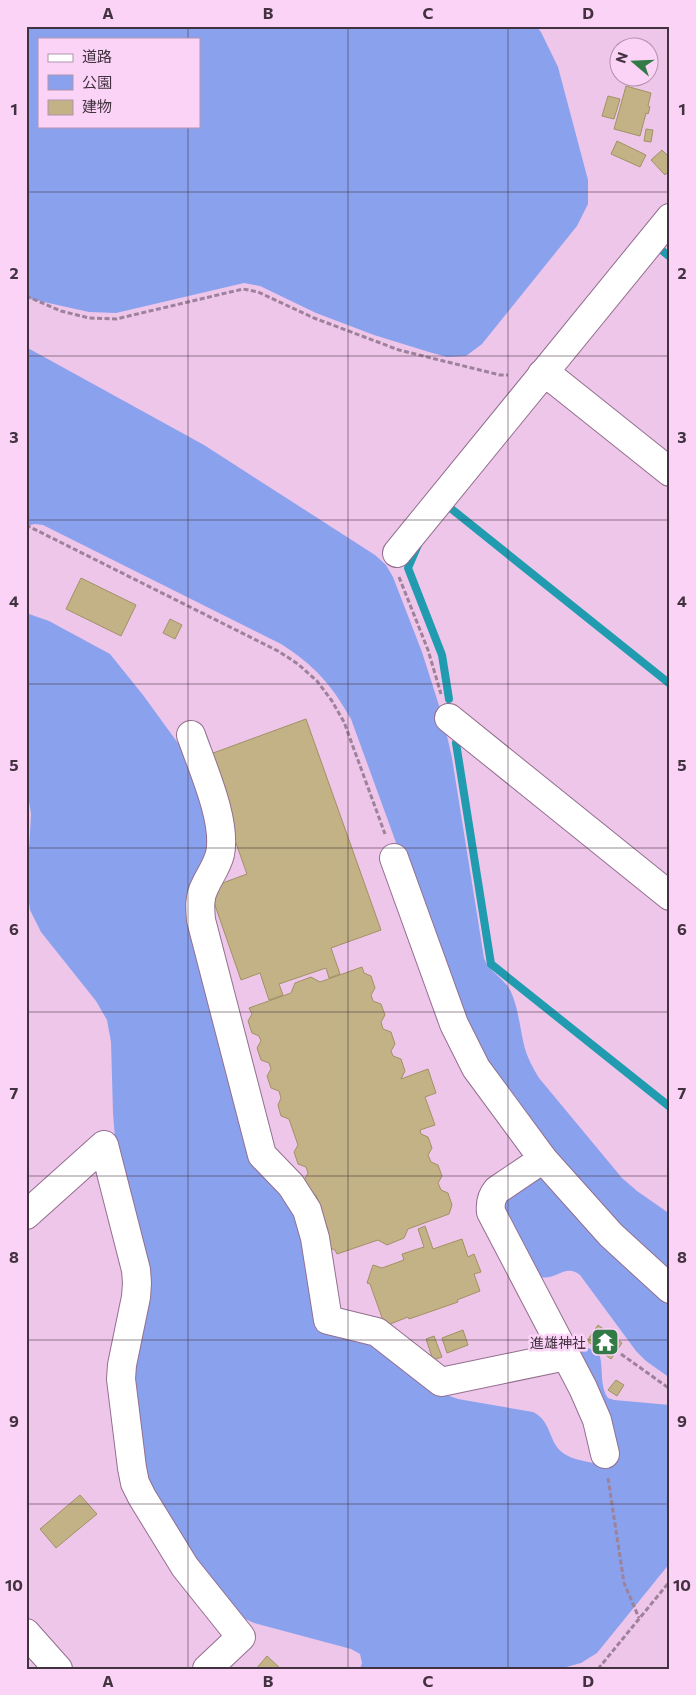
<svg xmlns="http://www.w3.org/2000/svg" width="696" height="1695" viewBox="0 0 696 1695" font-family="Commissioner,'Noto Sans JP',sans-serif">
	<rect width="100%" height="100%" fill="#eec6e9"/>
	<g fill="#8aa2ee" fill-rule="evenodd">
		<path d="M26,26H536L541,32L558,67L588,180V204L577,226L482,344L466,356L447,357L429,352L374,335L316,313L260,286L244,283L116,313L89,312L26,298ZM39,39H199V126H39Z"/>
		<path d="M26,347L204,445L375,555L386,565L393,577L422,652L443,718L452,758L484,958C489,973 505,978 511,992C519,1010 520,1030 525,1049C528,1059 533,1068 539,1078L622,1178L637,1191L670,1214V1279L549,1154L461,1021L351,719C331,684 315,666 281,644L43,525L35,524L26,526Z"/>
		<path d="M26,613L49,621L110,654L143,695L188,757L212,835L192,921L298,1214L318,1319L363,1338L438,1392L458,1399L533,1412C552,1421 548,1442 563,1453C572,1460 586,1461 597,1464L579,1359L580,1352L586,1347L599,1353C604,1368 599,1385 608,1398L614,1400L670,1405V1563L597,1653L581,1663L559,1669H360L362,1663L360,1654L351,1649L254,1623L239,1616L192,1561L141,1466L113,1113L111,1042L107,1020L96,1001L41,932L30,910L27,887L31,814L28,795L26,792Z"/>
		<path d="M538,1174L670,1302V1378L646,1361L636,1351L580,1275C565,1263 556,1281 540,1277L503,1211V1196Z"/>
	</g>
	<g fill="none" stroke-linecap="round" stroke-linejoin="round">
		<g stroke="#209bb0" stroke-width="8">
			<path d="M659,248L670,257"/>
			<path d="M449,507L670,684"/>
			<path d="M418,545L408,568L442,655L449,699"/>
			<path d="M456,743L491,964L670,1107"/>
		</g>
	</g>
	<g fill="#c2b285" stroke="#a19165">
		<path d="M626,86L651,93L648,106L650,107L648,114L646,113L640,136L614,129Z"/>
		<path d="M608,96L620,99L614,119L602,116Z"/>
		<path d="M646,129L653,130L651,142L644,141Z"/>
		<path d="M617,141L646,155L640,167L611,154Z"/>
		<path d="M662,150L670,158V170L665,175L651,160Z"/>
		<path d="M81,578L136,605L121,636L66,609Z"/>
		<path d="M170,619L182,625L175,639L163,633Z"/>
		<path d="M306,719L381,930L331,948L340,974L329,978L326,968L279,984L283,995L269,1000L260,973L241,980L209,888L247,874L205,756Z"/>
		<path d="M362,967L364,973L371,976L375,988L371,995L373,1001L381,1004L385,1015L381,1022L383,1029L391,1032L395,1044L391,1051L393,1056L401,1059L405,1071L401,1079L428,1069L436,1093L425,1097L435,1125L420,1130L421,1134L428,1137L432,1148L428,1155L431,1162L438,1165L442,1176L438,1183L441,1190L448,1193L452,1205L449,1214L408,1229L404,1238L387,1245L378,1240L337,1254L335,1250L328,1247L324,1236L328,1229L325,1222L318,1219L314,1207L318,1200L316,1195L308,1192L304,1180L308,1173L306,1167L298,1164L294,1152L298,1145L289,1119L281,1116L278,1105L281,1098L279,1091L271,1088L267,1076L271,1069L269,1063L261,1060L257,1048L261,1041L259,1036L252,1033L248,1021L252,1014L249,1008L291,993L295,983L311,977L320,982Z"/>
		<path d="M425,1226L433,1249L462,1239L468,1257L474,1254L481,1272L474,1274L480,1291L457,1300L458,1302L409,1319L408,1317L385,1326L370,1284L367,1283L373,1265L382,1268L404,1260L402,1254L424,1247L418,1229Z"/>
		<path d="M598,1325L622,1343L611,1359L587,1341Z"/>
		<path d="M463,1330L468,1345L447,1353L442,1338Z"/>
		<path d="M434,1336L442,1357L433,1360L426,1339Z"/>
		<path d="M616,1380L624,1385L617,1396L608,1390Z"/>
		<path d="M80,1495L97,1514L56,1548L40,1529Z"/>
		<path d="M267,1656L281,1669H256Z"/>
	</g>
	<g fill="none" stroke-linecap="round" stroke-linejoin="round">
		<defs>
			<g id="minor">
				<path d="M542,374L556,381L670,472"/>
				<path d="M397,553L670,218"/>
				<path d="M449,718L670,896"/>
				<path d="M191,735C202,767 227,821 220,854C217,866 210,875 205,886C199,897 200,908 201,920L262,1155L291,1185L307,1210L315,1238L328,1320L377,1332L441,1382L566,1356"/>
				<path d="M394,858L454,1024L476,1068L543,1159L611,1235L670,1289"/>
				<path d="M543,1159L497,1190C491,1197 490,1203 491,1212L583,1388L597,1420L605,1454"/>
				<path d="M26,1215L104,1145L136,1270L137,1283L136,1297L122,1365L121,1379L132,1468L135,1483L142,1497L185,1567L241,1637L207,1669"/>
				<path d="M26,1633L58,1669"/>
			</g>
		</defs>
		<use href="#minor" stroke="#936f8f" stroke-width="30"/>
		<g stroke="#9e819a" stroke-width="3" stroke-dasharray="5 2.5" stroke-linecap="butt">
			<path d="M26,296L61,311L89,318L116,319L243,289L258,292L314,318L399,350L500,375H508"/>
			<path d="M26,525L278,651L298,664L317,681L332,701L344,722L385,834"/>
			<path d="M399,577L428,650L441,694"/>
			<path d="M621,1354L670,1389"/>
			<path d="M608,1478L624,1583L639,1618"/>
			<path d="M598,1669L670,1581"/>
		</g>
		<use href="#minor" stroke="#fff" stroke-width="28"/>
	</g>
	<path fill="none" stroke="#423240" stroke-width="1" stroke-opacity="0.55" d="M188,26V39M348,26V1669M508,26V1669M188,126V1669M26,192H670M26,356H670M26,520H670M26,684H670M26,848H670M26,1012H670M26,1176H670M26,1340H670M26,1504H670"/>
	<defs>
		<symbol id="temple-square" viewBox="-11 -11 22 22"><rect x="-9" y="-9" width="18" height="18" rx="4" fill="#327a46" stroke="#fbd3f6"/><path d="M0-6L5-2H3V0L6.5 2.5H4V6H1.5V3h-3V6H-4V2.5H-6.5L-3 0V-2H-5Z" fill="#fff"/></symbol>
	</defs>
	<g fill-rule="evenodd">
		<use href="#temple-square" x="589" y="1326" width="32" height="32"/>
	</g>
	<g text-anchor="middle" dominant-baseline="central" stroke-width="5" stroke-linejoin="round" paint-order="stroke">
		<g font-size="14" fill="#423240" stroke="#fbd3f6" text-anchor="end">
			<text x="586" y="1342">進雄神社</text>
		</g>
	</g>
	<rect width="696" height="1695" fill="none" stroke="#fbd3f6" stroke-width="55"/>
	<rect x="38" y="38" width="162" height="90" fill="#fbd3f6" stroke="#b193ad"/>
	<rect x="48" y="54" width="25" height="8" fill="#ffffff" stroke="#b193ad"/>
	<text x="82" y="62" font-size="15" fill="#423240">道路</text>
	<rect x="48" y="75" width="25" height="15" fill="#8aa2ee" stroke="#b193ad"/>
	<text x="82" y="88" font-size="15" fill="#423240">公園</text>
	<rect x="48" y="100" width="25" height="15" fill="#c2b285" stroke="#b193ad"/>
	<text x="82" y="112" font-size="15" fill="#423240">建物</text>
	<g transform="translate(634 62) rotate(289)"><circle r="24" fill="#fbd3f6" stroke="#b193ad"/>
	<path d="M0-4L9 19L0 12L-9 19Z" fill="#327a46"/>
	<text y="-8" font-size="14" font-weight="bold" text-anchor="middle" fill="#423240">N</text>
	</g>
	<rect x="28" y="28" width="640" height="1640" fill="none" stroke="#423240" stroke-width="2"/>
	<g font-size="16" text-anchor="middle" font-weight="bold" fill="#423240">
		<text x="108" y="19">A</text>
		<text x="268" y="19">B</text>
		<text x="428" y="19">C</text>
		<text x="588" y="19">D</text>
		<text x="14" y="115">1</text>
		<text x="682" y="115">1</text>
		<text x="14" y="279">2</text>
		<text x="682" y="279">2</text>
		<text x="14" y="443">3</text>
		<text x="682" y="443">3</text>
		<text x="14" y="607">4</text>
		<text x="682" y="607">4</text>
		<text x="14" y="771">5</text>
		<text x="682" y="771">5</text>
		<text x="14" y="935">6</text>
		<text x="682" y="935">6</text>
		<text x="14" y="1099">7</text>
		<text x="682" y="1099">7</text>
		<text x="14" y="1263">8</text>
		<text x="682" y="1263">8</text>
		<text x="14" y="1427">9</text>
		<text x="682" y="1427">9</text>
		<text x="14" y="1591">10</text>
		<text x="682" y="1591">10</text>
		<text x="108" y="1687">A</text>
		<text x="268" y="1687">B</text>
		<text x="428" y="1687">C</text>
		<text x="588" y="1687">D</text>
	</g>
</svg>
